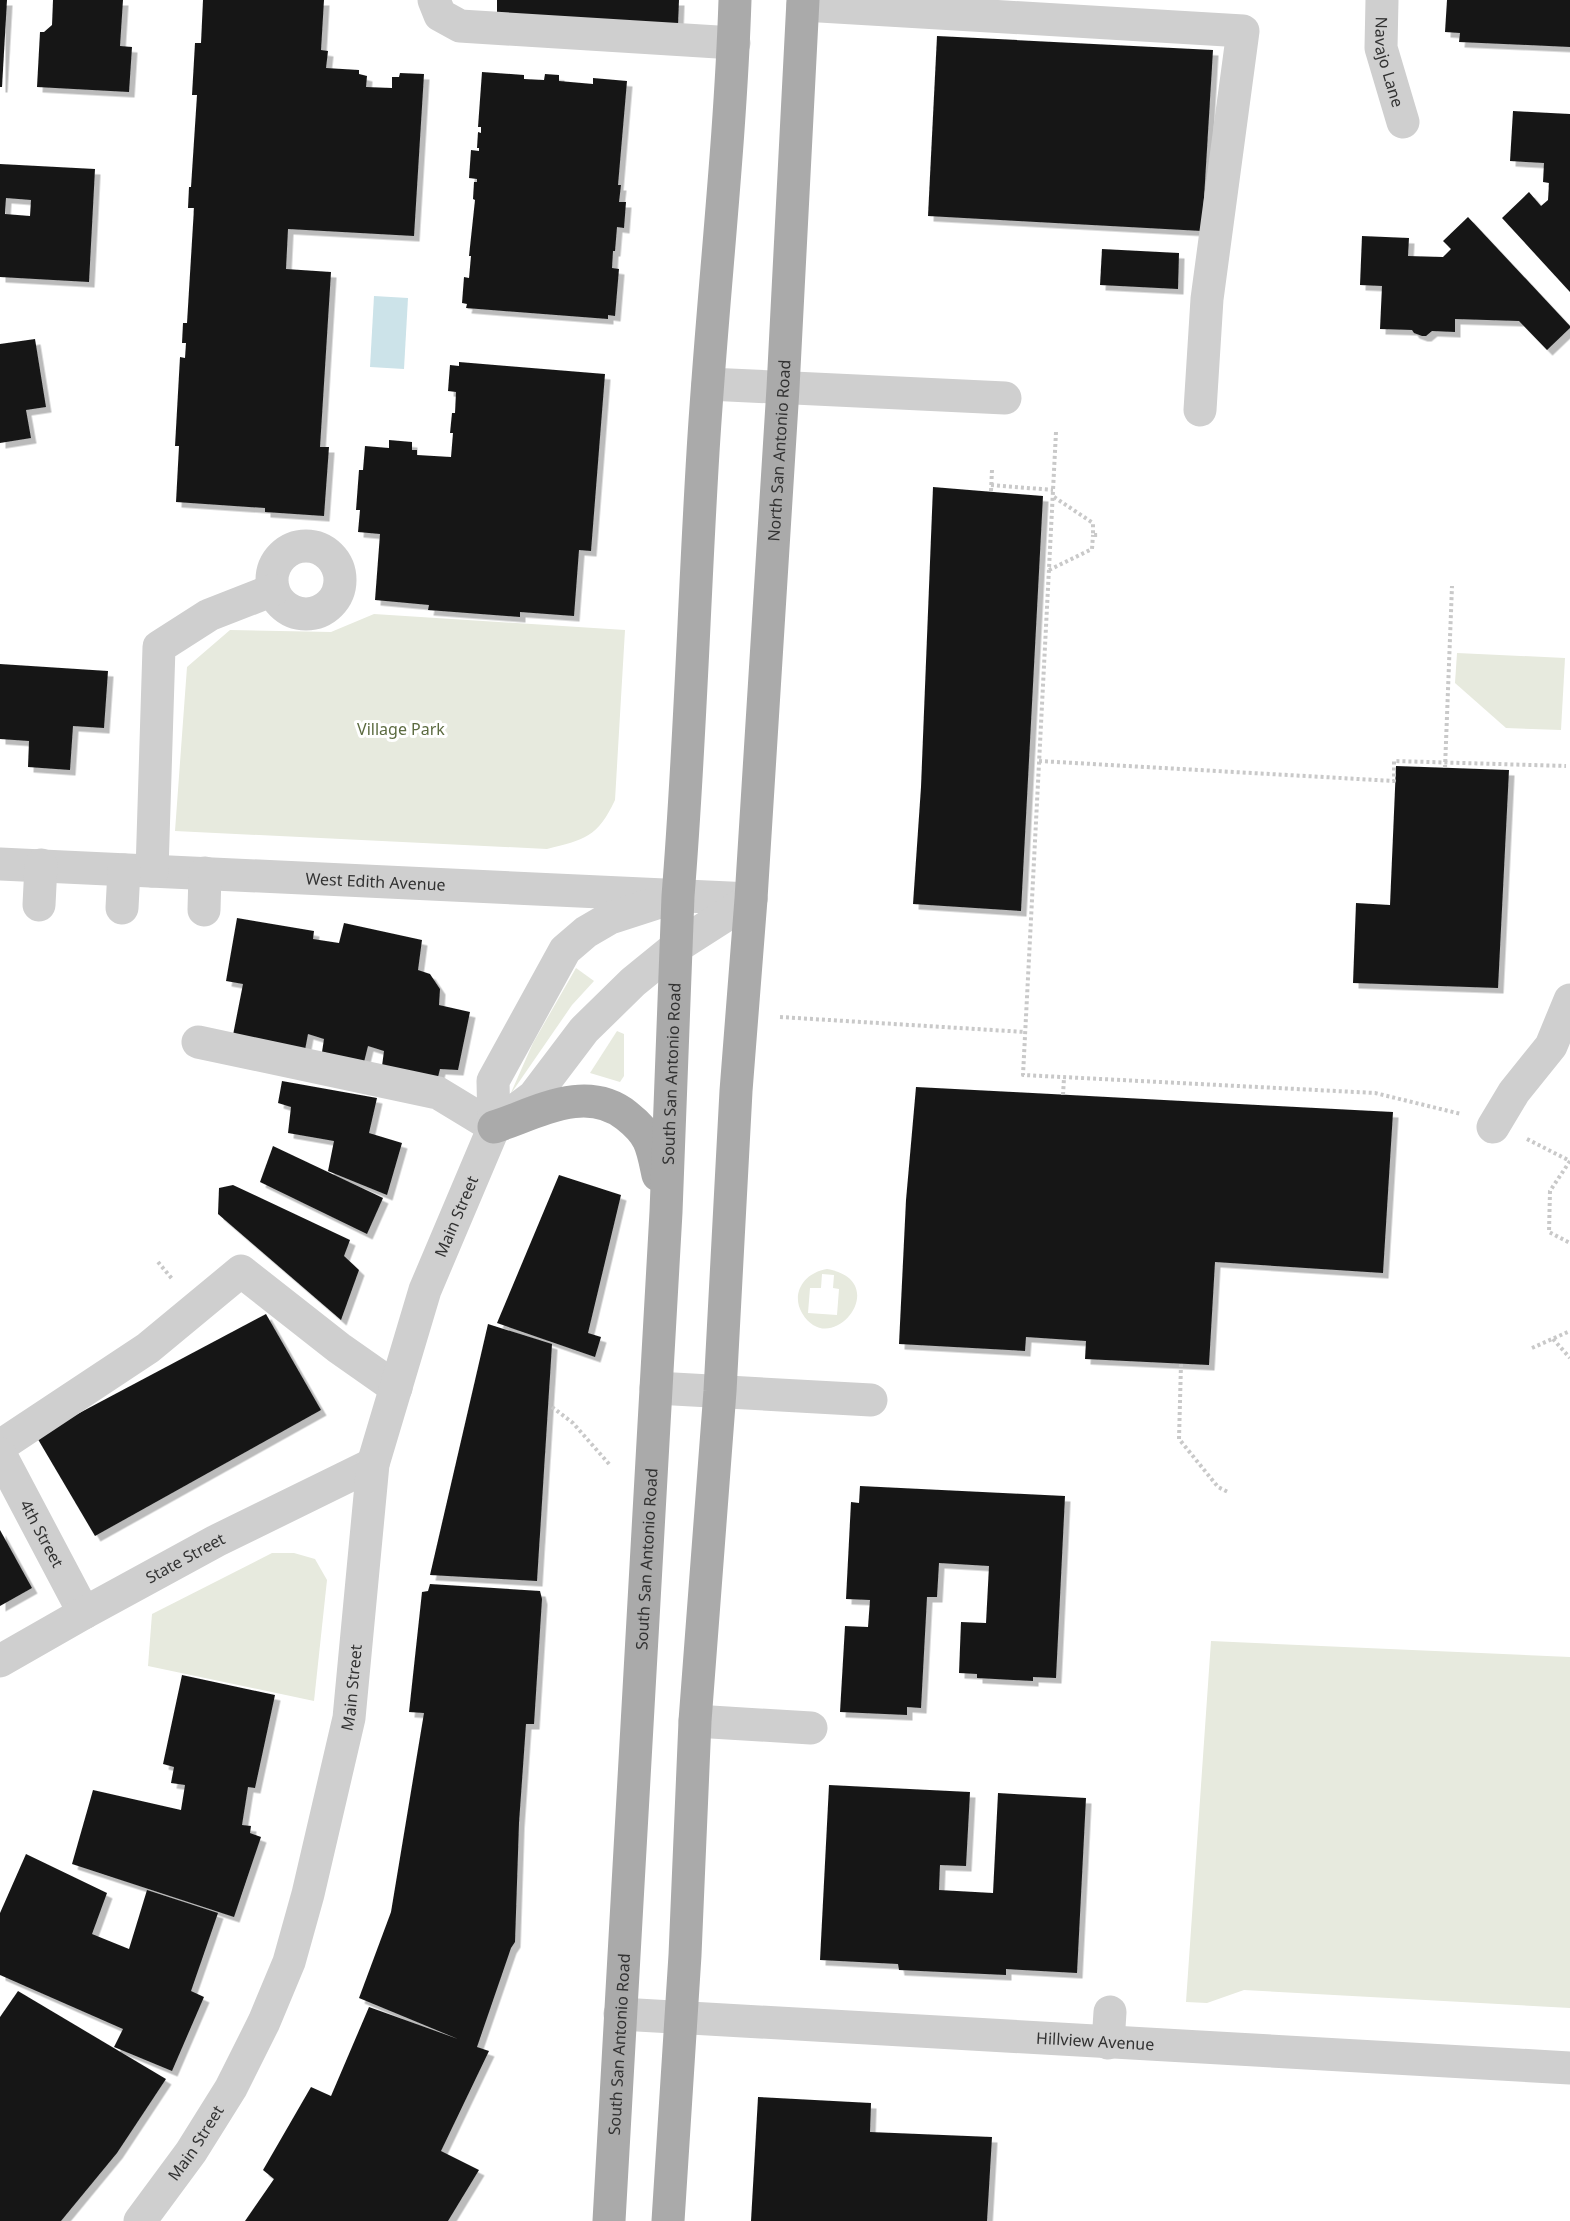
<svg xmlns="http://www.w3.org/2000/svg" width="1570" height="2221" viewBox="0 0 1570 2221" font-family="'Noto Sans',sans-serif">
	<defs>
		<filter id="shadow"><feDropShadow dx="5.5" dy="5.5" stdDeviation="0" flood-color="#0004"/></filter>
	</defs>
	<rect width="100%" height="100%" fill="#fff"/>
	<g fill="#e7eade" fill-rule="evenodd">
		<path d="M374,614L625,630L615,800C598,837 584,840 547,849L175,831L187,667L230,630L331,632Z"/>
		<path d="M1457,653L1565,658L1561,730L1506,728L1455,683Z"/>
		<path d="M576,968L594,981L572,1005L510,1095L533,1043Z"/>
		<path d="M617,1031L624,1034V1076L620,1082L590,1073Z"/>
		<path d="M827,1269C895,1281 831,1362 802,1313C790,1292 806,1272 827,1269ZM822,1274L834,1275L833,1288L839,1289L837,1315L808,1313L810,1288H821Z"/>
		<path d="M272,1553H294L315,1559L327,1580L314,1701L148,1666L152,1614Z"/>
		<path d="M1211,1641L1570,1657V2008L1244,1990L1207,2003L1186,2002Z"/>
	</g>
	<path fill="#cce3e9" d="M374,296L408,298L404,369L370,367Z"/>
	<g fill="#191919" fill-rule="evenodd" filter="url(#shadow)">
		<path d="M0,0H7L2,87H0Z"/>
		<path d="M53,0H123L120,46L132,47L129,92L37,87L40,32H44L52,25Z"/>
		<path d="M203,0H324L321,50L328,51L326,68L359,70V74L367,76L366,87L392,88V77H399L400,73L424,74L414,236L288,229L286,269L331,272L320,447H329L324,516L265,512V508L176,502L179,446H175L180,357L185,358L186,343H182L183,323H187L194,208H188L189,187H191L197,95H192L195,43H201Z"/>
		<path d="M497,0H679L678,25L497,16Z"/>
		<path d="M1447,0H1570V47L1459,42L1460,33L1445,32Z"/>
		<path d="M937,36L1213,50L1202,231L928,216Z"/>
		<path d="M482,72L524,75V79L544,80L545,74L559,75V81L593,84V78L627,81L618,185H621L619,202H626L624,228L617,227L615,251H613L612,268L619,269L615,316L608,315V319L466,308L467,304L462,303L464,277L469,278L471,256H469L475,200L473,199L474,182H477V179L469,178L471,150L479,151V148H477L478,132L481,133V127H478Z"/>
		<path d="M1513,111L1570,114V292L1502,218L1529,192L1541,206L1548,200L1549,183L1543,182L1544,163L1510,161Z"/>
		<path d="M0,164L95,169L89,282L0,277ZM6,198L31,200L30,216L5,214Z"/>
		<path d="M1468,217L1570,326V328L1547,350L1519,321L1455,319V332L1432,331L1426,336H1422L1414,333L1412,330L1380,329L1382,286L1360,285L1362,236L1409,238L1408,256L1443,257L1451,249L1443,241Z"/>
		<path d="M1102,249L1179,253L1178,289L1100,285Z"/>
		<path d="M35,339L46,407L26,410L31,438L0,443V344Z"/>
		<path d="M459,362L605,374L591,551L579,550L574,616L520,612V617L428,610L429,605L375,600L380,534L358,532L360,510H356L359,470H363L365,446L389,448V440L412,442V450H417V455L451,457L453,433H450L452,413H455L456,392L448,391L450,365L459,366Z"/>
		<path d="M933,487L1043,496L1021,911L913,904L921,787Z"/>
		<path d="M0,664L108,671L104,728L73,726L70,770L28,767L29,741L0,739Z"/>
		<path d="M1396,766L1509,770L1498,988L1353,983L1356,903L1390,905Z"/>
		<path d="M237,918L314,931L313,939L339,943L344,923L422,940L418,970L430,974L440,989L439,1005L470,1012L458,1070L440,1069L438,1077L382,1066L384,1051L368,1046L364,1062L322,1052L324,1039L308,1034L305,1050L233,1035L243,984L226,981Z"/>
		<path d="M282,1081L377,1098L369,1133L402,1143L387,1195L328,1171L334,1141L288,1133L291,1107L278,1103Z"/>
		<path d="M916,1087L1393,1112L1383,1273L1215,1262L1209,1365L1085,1359L1086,1341L1026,1337L1025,1351L899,1344L906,1200Z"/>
		<path d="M273,1146L383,1198L367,1234L260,1182Z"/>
		<path d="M559,1175L621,1195L588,1333L601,1337L595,1357L497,1323Z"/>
		<path d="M233,1185L350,1240L344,1256L359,1270L341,1320L218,1214L219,1188Z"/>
		<path d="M266,1314L321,1410L95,1536L36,1436Z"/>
		<path d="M488,1324L552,1344L537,1581L430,1575Z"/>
		<path d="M860,1486L1065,1496L1056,1678L1033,1677V1681L977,1678V1674L959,1673L961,1622L986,1623L989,1566L939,1563L937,1597H927L921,1708L907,1707V1715L840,1712L845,1626L868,1627L870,1600L846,1599L851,1502L859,1503Z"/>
		<path d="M0,1530L32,1588L0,1606Z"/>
		<path d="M430,1584L540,1591L542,1599L534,1724H526L519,1823L515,1942L511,1948L477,2047L489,2051L441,2151L479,2170L448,2221H245L274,2179L263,2170L311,2087L331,2096L369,2007L458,2039L359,1998L391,1912L424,1713L409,1712L422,1592L428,1591Z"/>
		<path d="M182,1675L275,1695L255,1788L248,1787L242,1825L251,1826L250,1833L261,1837L234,1917L72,1864L93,1790L181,1810L185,1785L171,1783L174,1767L163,1764Z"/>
		<path d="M829,1785L970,1792L966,1866L940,1865L939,1890L993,1893L998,1793L1086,1798L1077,1973L1006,1969V1975L899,1970L898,1964L820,1960Z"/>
		<path d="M26,1854L107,1893L92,1934L129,1949L147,1890L218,1913L191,1991L204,1997L172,2071L114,2047L123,2029L0,1975V1913Z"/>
		<path d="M18,1991L166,2079L117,2153L61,2221H0V2017Z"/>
		<path d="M758,2097L871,2103L870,2132L992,2137L987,2221H751Z"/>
	</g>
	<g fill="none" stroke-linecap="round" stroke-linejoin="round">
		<g stroke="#c9c9c9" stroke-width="4" stroke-dasharray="3 3" stroke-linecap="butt">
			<path d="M1056,432L1023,1075L1375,1093L1461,1114"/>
			<path d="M991,485L1053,490"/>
			<path d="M991,491L992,470"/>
			<path d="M1054,497L1093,523V535H1098"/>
			<path d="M1049,570L1092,549L1093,535"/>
			<path d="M1039,761L1394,781V761L1566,766"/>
			<path d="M1445,768L1452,586"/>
			<path d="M780,1017L1025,1032"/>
			<path d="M1063,1095L1064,1078"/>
			<path d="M1527,1139L1570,1161"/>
			<path d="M1570,1161L1550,1191L1549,1232L1570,1243"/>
			<path d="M158,1262L173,1280"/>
			<path d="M1553,1339L1570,1358"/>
			<path d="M1532,1348L1570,1331"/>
			<path d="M1181,1364L1179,1439L1218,1487L1228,1492"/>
			<path d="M552,1407L573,1423L610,1465"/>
		</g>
		<g stroke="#cfcfcf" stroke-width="33">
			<path d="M434,0L440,15L460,26L734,43"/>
			<path id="s1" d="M1382,0L1381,48L1403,122"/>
			<path d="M803,5L1243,31L1207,299L1200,410"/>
			<path d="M708,384L1005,398"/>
			<circle cx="306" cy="580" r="34"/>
			<path id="s2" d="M0,864L751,899"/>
			<path d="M152,871L159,647L209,615L273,590"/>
			<path d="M39,905L41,865"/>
			<path d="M122,908L124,870"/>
			<path d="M204,910L205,873"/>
			<path d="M198,1042L438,1093L494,1127"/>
			<path d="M500,1122L534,1096L584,1030L633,982L676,947L751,899"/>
			<path d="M1493,1127L1514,1092L1551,1046L1570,1000"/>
			<path d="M656,1388L871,1400"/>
			<path d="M0,1446L148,1348L241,1271L339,1348L396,1388"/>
			<path id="s3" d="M0,1454L84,1613"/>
			<path id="s4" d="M0,1661L84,1613L216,1541L373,1464"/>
			<path d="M695,1721L811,1728"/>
			<path id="s5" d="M620,2014L1570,2068"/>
			<path d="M1108,2043L1110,2012"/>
			<path id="s6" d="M140,2221L191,2152L231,2088L264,2022L289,1962L308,1894L349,1718L373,1464L425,1290L494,1127L493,1081L565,950L586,932L610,918L678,896"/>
		</g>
		<g stroke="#aaa" stroke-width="33">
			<path d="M494,1127C537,1113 586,1083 627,1116C651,1135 652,1146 658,1175"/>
			<path id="s7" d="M609,2221L666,1212L678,896C690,749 694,600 703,452C712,302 730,151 735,0"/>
			<path id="s8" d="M668,2221L685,1955L695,1721L720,1391L736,1091L751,899L783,388L803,0"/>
		</g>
	</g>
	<g text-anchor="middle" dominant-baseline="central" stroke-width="6" stroke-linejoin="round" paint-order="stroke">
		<g font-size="16" fill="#323232" stroke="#fff">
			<text stroke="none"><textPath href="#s1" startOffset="63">Navajo Lane</textPath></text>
			<text stroke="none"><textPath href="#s8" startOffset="1774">North San Antonio Road</textPath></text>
			<text stroke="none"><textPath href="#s2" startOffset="376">West Edith Avenue</textPath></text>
			<text stroke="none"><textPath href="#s7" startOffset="1149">South San Antonio Road</textPath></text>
			<text stroke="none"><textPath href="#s6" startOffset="1068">Main Street</textPath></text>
			<text stroke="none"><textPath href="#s3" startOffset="90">4th Street</textPath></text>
			<text stroke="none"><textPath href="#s4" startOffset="212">State Street</textPath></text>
			<text stroke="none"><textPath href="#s7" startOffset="663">South San Antonio Road</textPath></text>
			<text stroke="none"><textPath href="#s6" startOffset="582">Main Street</textPath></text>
			<text stroke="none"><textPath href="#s5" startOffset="476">Hillview Avenue</textPath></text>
			<text stroke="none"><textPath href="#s7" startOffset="177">South San Antonio Road</textPath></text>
			<text stroke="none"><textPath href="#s6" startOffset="96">Main Street</textPath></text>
		</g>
		<g font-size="16" fill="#5c6b41" stroke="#fff">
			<text x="401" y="729">Village Park</text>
		</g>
	</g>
</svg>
